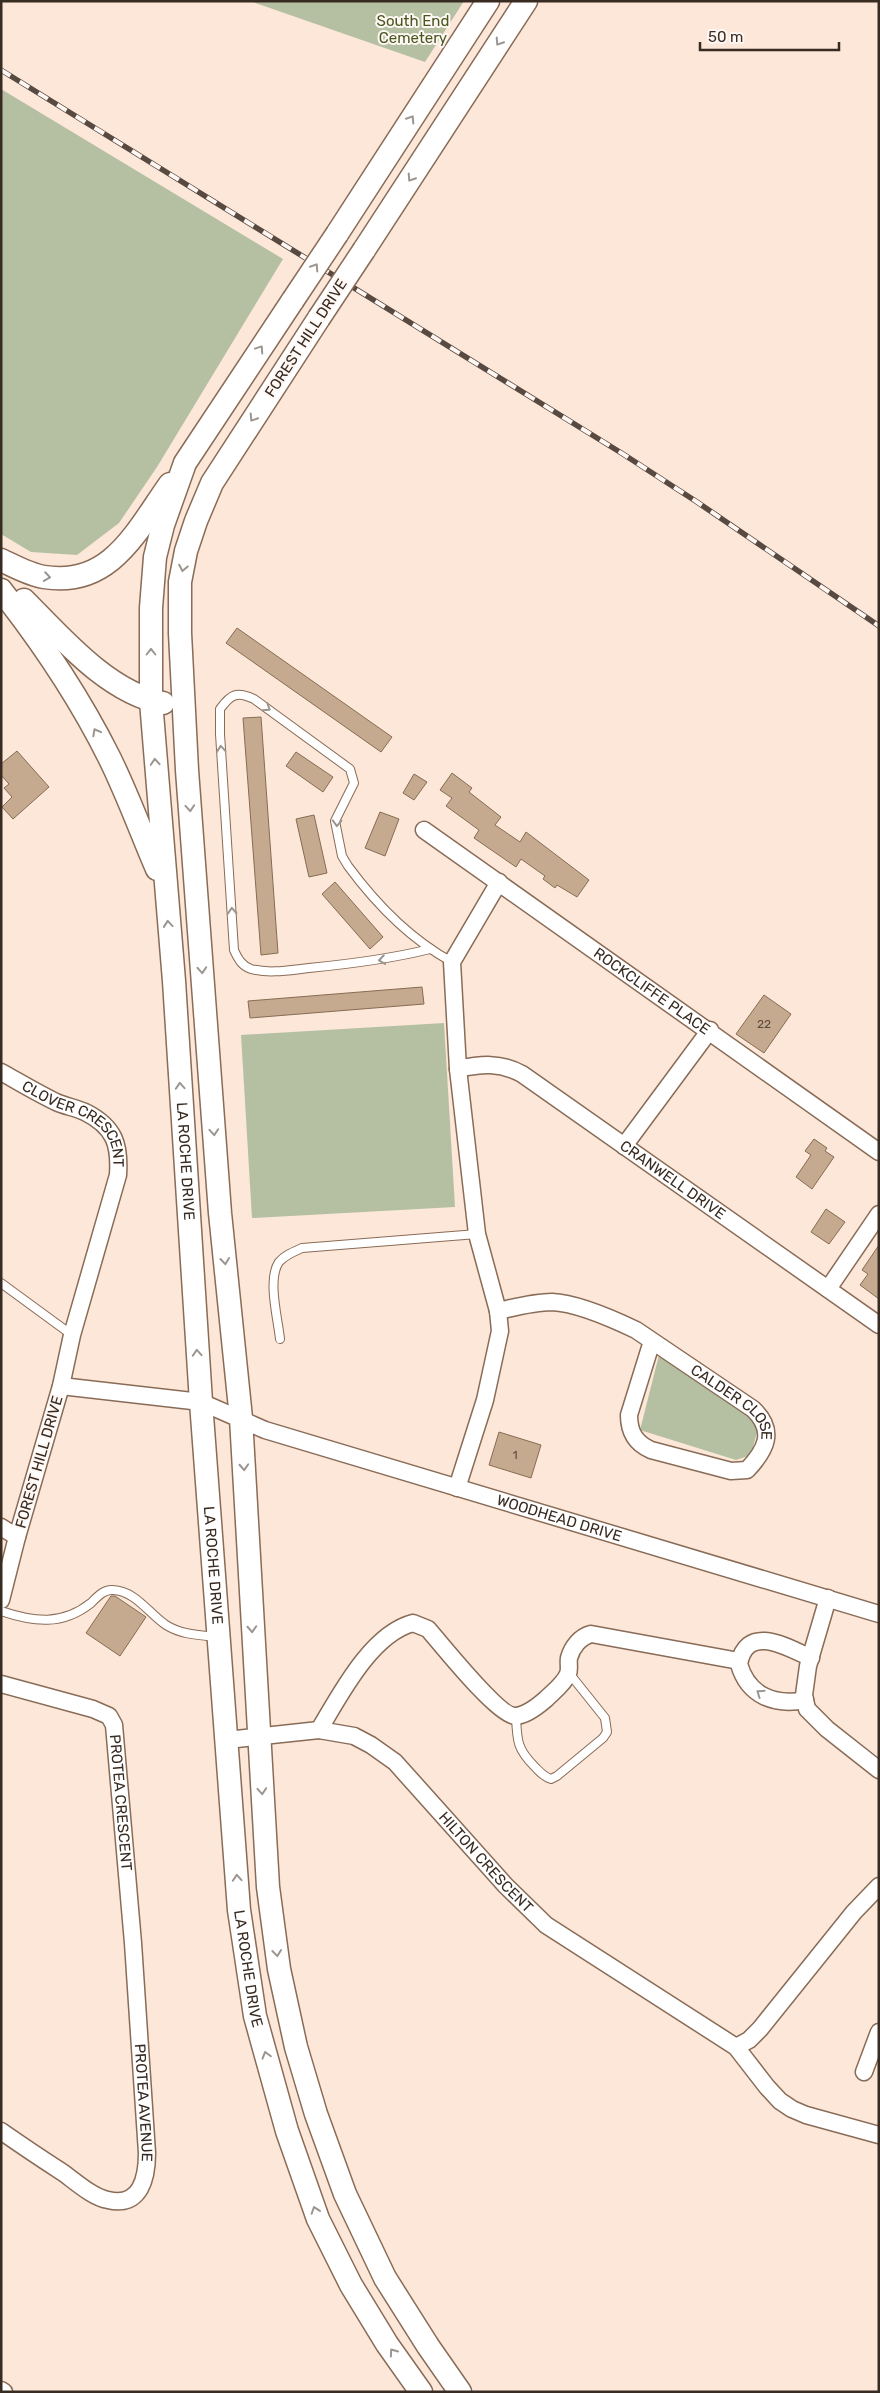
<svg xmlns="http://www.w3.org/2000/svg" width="880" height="2393" viewBox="0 0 880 2393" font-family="Rubik,sans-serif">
	<rect width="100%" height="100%" fill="#fce7d9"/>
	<g fill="#b5c0a2">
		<path d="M250,1H464L425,62Z"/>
		<path d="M1,89L283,259L157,467L119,523L77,555L31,552L1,534Z"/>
		<path d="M444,1023L455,1207L252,1218L241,1035Z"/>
		<path d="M659,1355L759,1424L751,1455L736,1460L640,1430Z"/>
	</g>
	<g fill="#c6aa8f" stroke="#866c53">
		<path d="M237,628L392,737L381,752L226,643Z"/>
		<path d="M261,717L278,953L261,955L243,718Z"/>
		<path d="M17,751L49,787L13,819L2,807L12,797L4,788L9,784L1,775V764Z"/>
		<path d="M296,752L333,777L323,792L286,766Z"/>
		<path d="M452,773L472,788L469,792L501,817L495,825L520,842L526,832L589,880L577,897L557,885L555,888L543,879L545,876L521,859L516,867L474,838L479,830L446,806L452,798L440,790Z"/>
		<path d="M414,774L427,782L414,800L403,793Z"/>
		<path d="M380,812L399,819L385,856L365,848Z"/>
		<path d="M314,815L327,873L309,877L296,819Z"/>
		<path d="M335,882L383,937L370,949L322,894Z"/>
		<path d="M422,987L424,1004L250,1018L248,1001Z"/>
		<path d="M764,995L791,1014L764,1053L736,1034Z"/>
		<path d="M814,1139L827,1148L825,1151L834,1157L812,1189L796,1177L811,1155L805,1151Z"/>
		<path d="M826,1209L845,1222L829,1244L811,1232Z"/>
		<path d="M879,1245V1299L860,1285L868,1274L862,1270Z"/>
		<path d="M499,1432L541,1445L531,1478L489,1465Z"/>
		<path d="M111,1596H115L146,1617L120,1656L86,1633Z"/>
	</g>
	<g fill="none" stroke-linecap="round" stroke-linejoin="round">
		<defs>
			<g id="lane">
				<path d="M430,949C390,959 350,964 309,968C290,970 270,974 251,969C242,966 238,959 234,950L220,734V709C231,694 237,691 254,699L350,769L354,783L335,821L342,856L348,866C376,904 410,939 452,962"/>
				<path d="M1,1283L72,1335"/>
				<path d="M280,1339C278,1319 267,1279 279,1262C285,1255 293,1252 302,1248L477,1234"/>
				<path d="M1,1611C34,1622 62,1626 91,1603C97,1597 104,1589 113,1590C136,1591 149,1614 166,1625C182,1635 199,1635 218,1637"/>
				<path d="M516,1716C517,1741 517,1749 535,1767C540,1772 544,1777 551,1779L557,1776L603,1738L607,1732L605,1718L569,1673"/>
			</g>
			<g id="street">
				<path id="s1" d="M424,830L879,1152"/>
				<path id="s2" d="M458,1069C481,1064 500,1062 522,1074L879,1325"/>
				<path id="s3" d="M1,1072C19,1082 37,1093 56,1102C65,1106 76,1108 85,1112C115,1127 120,1145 118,1175L72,1335L61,1386L17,1537L1,1600"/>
				<path d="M624,1146L710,1030"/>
				<path d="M828,1289L879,1214"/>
				<path id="s4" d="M498,1311C516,1307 534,1302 552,1302C577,1303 613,1319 636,1330L753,1409C776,1431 766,1450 747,1470L731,1471L651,1450C635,1443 629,1432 629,1415L652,1341"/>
				<path id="s5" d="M61,1386L201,1402L265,1430L879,1614"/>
				<path d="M457,1488L485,1400L500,1331L498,1311L477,1234L458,1069L452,962L499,882"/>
				<path d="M1,1527L17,1537"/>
				<path d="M828,1598L808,1666L804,1695L807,1709L827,1729L879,1770"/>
				<path id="s6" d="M1,1684L93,1709L109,1716L114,1725L133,1943L147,2153C147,2177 141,2208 108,2200C92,2197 75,2181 62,2172C42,2159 21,2145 1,2131"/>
				<path d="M805,1700C775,1706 748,1696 739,1664C747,1623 787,1647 811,1658"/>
				<path d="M319,1730C340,1695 371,1634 413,1623L428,1629C441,1644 499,1717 516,1716C527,1715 538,1706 546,1699C553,1692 564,1684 568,1674C570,1669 568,1663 569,1658C572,1647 580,1637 591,1634L739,1661"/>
				<path id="s7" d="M227,1740L319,1730L354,1736L371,1745L395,1762L505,1885L546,1925L736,2047L767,2087L780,2101L792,2109L806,2115L879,2135"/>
				<path d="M736,2047L749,2040L760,2029L854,1912L879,1886"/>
				<path d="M864,2072L879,2032"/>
				<path d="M1,2390L4,2392"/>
			</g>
			<g id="secondary">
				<path d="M337,234L488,1"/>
				<path d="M364,250L526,1"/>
				<path id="s8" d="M293,300L185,463L163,525L155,557L151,608V701L174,981L201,1402L239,1910L255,2016L287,2131L318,2219L351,2285L387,2344L421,2392"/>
				<path d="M319,318L212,483L196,521L186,551L180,582V633L187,770L220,1213L241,1418L268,1887L279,1969L296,2047L316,2114L345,2194L385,2278L428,2346L460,2392"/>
				<path d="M1,560C14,566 30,575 44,577C111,588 137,530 170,484"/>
				<path d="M1,590C42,642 79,697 109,757C127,793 141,832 157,869"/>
				<path d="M24,600C61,637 108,693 163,703"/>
			</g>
		</defs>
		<use href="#lane" stroke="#896b56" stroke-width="10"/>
		<use href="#street" stroke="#896b56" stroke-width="19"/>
		<use href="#secondary" stroke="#896b56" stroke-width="25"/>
		<use href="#lane" stroke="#fff" stroke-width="8"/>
		<use href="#street" stroke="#fff" stroke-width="16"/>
		<use href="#secondary" stroke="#fff" stroke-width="22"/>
		<defs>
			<path id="rail" d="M1,70L623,454L697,502L879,626"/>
		</defs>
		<use href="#rail" stroke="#584a40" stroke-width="5.5"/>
		<use href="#rail" stroke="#fef7f3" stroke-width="4" stroke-dasharray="11" stroke-linecap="butt"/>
		<defs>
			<g id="secondary-bridge">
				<path d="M293,300L337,234"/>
				<path d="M319,318L364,250"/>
			</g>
		</defs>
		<use href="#secondary-bridge" stroke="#896b56" stroke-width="25" stroke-linecap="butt"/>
		<use href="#secondary-bridge" stroke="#fff" stroke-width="22"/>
	</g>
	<defs><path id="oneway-chevron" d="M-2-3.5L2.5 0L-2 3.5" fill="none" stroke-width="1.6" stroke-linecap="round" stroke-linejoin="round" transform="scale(1.25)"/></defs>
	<g stroke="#9c9590">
		<use href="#oneway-chevron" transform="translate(499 42) rotate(123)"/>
		<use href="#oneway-chevron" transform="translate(411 119) rotate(-57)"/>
		<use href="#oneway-chevron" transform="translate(411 178) rotate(123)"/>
		<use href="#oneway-chevron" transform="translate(315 267) rotate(-57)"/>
		<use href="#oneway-chevron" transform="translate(260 349) rotate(-56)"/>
		<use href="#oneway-chevron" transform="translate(253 418) rotate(123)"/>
		<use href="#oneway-chevron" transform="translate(183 568) rotate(101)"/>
		<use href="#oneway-chevron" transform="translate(47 577) rotate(9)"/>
		<use href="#oneway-chevron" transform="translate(151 652) rotate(-90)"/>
		<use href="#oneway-chevron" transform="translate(267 708) rotate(33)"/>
		<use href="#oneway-chevron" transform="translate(96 732) rotate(-118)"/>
		<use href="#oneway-chevron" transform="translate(221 749) rotate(-95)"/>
		<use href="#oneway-chevron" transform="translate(155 762) rotate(-94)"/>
		<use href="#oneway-chevron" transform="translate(190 808) rotate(86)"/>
		<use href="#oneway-chevron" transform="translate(337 823) rotate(92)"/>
		<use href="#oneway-chevron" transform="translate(232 911) rotate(-93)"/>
		<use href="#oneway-chevron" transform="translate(168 924) rotate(-95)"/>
		<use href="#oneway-chevron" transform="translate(382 960) rotate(171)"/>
		<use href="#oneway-chevron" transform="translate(202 970) rotate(86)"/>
		<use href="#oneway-chevron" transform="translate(180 1086) rotate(-94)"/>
		<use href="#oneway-chevron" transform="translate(214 1132) rotate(86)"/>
		<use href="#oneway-chevron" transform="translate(225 1261) rotate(84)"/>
		<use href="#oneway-chevron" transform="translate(197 1353) rotate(-94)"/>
		<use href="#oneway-chevron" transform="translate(244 1467) rotate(87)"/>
		<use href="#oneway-chevron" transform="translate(252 1629) rotate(87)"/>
		<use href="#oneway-chevron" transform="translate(760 1693) rotate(-145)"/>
		<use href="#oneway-chevron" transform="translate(262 1791) rotate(86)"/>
		<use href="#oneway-chevron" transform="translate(237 1878) rotate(-94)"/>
		<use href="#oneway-chevron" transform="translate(277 1953) rotate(83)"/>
		<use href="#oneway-chevron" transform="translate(266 2055) rotate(-106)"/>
		<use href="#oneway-chevron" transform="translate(315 2210) rotate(-109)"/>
		<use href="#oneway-chevron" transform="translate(393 2352) rotate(-125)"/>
	</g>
	<g text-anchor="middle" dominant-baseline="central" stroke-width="4" stroke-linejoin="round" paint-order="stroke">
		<g font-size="12" fill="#5c4b3d">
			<text x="764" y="1024">22</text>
			<text x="515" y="1455">1</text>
		</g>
		<g font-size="15" fill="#47571d" stroke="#fef7f3">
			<text x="413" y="21">South End<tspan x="413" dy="17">Cemetery</tspan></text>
		</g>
		<g font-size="15" fill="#382b22" stroke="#fef7f3">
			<text transform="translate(306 338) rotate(-57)">FOREST HILL DRIVE</text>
			<text stroke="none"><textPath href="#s1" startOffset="279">ROCKCLIFFE PLACE</textPath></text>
			<text stroke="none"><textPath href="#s3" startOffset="94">CLOVER CRESCENT</textPath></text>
			<text stroke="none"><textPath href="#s8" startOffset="900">LA ROCHE DRIVE</textPath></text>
			<text stroke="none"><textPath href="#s2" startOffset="250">CRANWELL DRIVE</textPath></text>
			<text stroke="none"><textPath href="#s4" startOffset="266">CALDER CLOSE</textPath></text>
			<text transform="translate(39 1462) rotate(-74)">FOREST HILL DRIVE</text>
			<text stroke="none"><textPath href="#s5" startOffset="518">WOODHEAD DRIVE</textPath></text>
			<text stroke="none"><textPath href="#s8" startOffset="1305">LA ROCHE DRIVE</textPath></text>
			<text stroke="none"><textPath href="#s6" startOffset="201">PROTEA CRESCENT</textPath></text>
			<text stroke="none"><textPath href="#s7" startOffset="312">HILTON CRESCENT</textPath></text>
			<text stroke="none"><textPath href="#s8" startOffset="1710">LA ROCHE DRIVE</textPath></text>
			<text stroke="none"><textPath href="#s6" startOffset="502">PROTEA AVENUE</textPath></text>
		</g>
	</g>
	<rect width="880" height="2393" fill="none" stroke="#382b22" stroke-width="5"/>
	<path d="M700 42v8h139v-8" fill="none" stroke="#382b22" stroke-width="2.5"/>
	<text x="708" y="42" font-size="15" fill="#382b22" stroke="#fef7f3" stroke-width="4" paint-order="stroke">50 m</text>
</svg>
